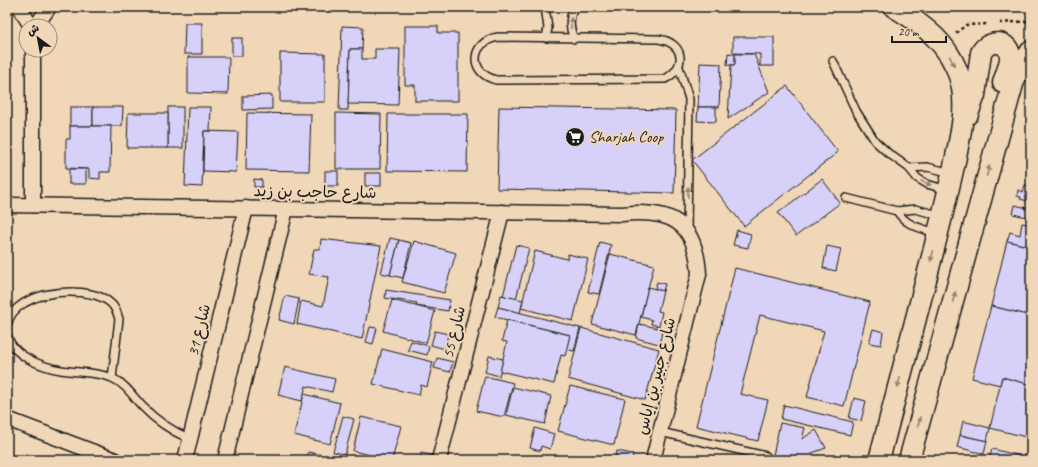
<svg xmlns="http://www.w3.org/2000/svg" width="1038" height="467" viewBox="0 0 1038 467" font-family="Caveat,'Playpen Sans Arabic',sans-serif">
	<rect width="100%" height="100%" fill="#f0d7b8"/>
	<filter id="ink" filterUnits="userSpaceOnUse"><feTurbulence type="fractalNoise" baseFrequency=".025" numOctaves="2"/><feDisplacementMap in="SourceGraphic" scale="8" xChannelSelector="R" yChannelSelector="G"/><feConvolveMatrix kernelMatrix="1 2 1 2 8 2 1 2 1" color-interpolation-filters="sRGB"/></filter>
	<g filter="url(#ink)">
		<g fill="#d7d0f8" stroke="#1c1c1c">
			<path d="M185,23H202V54H184Z"/>
			<path d="M342,26L363,27L362,49H350L348,110H339Z"/>
			<path d="M405,26H438V33H458V101H415V85H405Z"/>
			<path d="M733,37H774V66H760V54L733,53Z"/>
			<rect x="232" y="38" width="10" height="18"/>
			<path d="M350,49H362V59H375V49H400L398,105L348,104Z"/>
			<path d="M280,53L325,54V102H280Z"/>
			<path d="M728,53L735,54V65H727Z"/>
			<path d="M735,54H754L769,92L728,119L731,65H735Z"/>
			<path d="M188,57H229L228,94L188,93Z"/>
			<path d="M700,63L721,64L719,107H698Z"/>
			<path d="M787,86L838,152L744,226L692,160Z"/>
			<path d="M272,95V109L243,110V96Z"/>
			<rect x="70" y="107" width="23" height="19"/>
			<path d="M93,107H123L122,126H93Z"/>
			<rect x="168" y="107" width="15" height="41"/>
			<path d="M188,107H211L210,131H204L202,187L185,186Z"/>
			<path d="M499,107L676,110L674,193L497,189Z"/>
			<path d="M698,107H716V122L697,121Z"/>
			<path d="M7,113H10L9,170H7Z"/>
			<path d="M128,113H168V148H127Z"/>
			<path d="M247,113L311,114L309,171L246,170Z"/>
			<path d="M336,113L381,114L380,169H336Z"/>
			<path d="M388,114H468L467,172L387,171Z"/>
			<path d="M70,126H111L110,172H100V179L89,178V169L66,168V139H70Z"/>
			<path d="M204,131L238,132L236,172L203,171Z"/>
			<rect x="69" y="169" width="17" height="15"/>
			<rect x="325" y="171" width="13" height="15"/>
			<rect x="365" y="173" width="16" height="13"/>
			<path d="M254,179L262,180V187H254Z"/>
			<path d="M822,179L840,203L796,236L778,213Z"/>
			<path d="M1025,185L1031,186V202L1020,199L1021,197L1017,196L1018,190L1023,192Z"/>
			<path d="M1015,205L1031,209V218L1013,214Z"/>
			<path d="M1022,223L1031,225V247L1007,241L1010,232L1020,235Z"/>
			<path d="M737,230L751,234L748,248L733,245Z"/>
			<path d="M390,238L399,240L390,275L381,273Z"/>
			<path d="M321,239L381,246L362,339L297,324L301,301L323,306L329,277L309,274L314,249H320Z"/>
			<path d="M399,240L411,243L403,278L390,275Z"/>
			<path d="M414,241L456,253L444,293L402,282Z"/>
			<path d="M1007,241L1031,247V316L991,306Z"/>
			<path d="M600,242L611,245L599,294L588,292Z"/>
			<path d="M516,245L529,248L516,299L503,296Z"/>
			<path d="M827,246L841,249L836,271L823,268Z"/>
			<path d="M535,251L567,259L568,254L588,259L573,321L521,308Z"/>
			<path d="M610,254L654,265L636,335L592,324Z"/>
			<path d="M735,268L870,302L844,406L807,397L824,331L760,315L740,394L768,400L758,441L696,426Z"/>
			<path d="M657,282L665,284L663,291L655,289Z"/>
			<path d="M648,287L663,291L658,311L662,312L659,326L651,324L652,320L641,317Z"/>
			<path d="M386,290L450,300L448,311L416,306L417,303L385,298Z"/>
			<path d="M501,295L523,300L520,313L498,307Z"/>
			<path d="M285,296L299,299L294,324L279,320Z"/>
			<path d="M392,300L435,311L426,343L383,331Z"/>
			<path d="M991,306L1031,316V385L1002,377L1000,385L972,378Z"/>
			<path d="M498,307L580,328L574,351L566,349L570,335L495,317Z"/>
			<path d="M507,320L570,335L565,356L561,355L554,384L500,371L507,342L502,341Z"/>
			<path d="M639,324L663,329L659,344L636,338Z"/>
			<path d="M370,327L377,328L373,344L366,342Z"/>
			<path d="M581,328L659,349L645,400L568,379Z"/>
			<path d="M873,329L883,332L881,345L869,343Z"/>
			<path d="M435,331L448,334L445,349L431,345Z"/>
			<path d="M411,341L429,346L427,355L408,350Z"/>
			<path d="M382,349L433,362L427,387L421,385L419,395L373,384Z"/>
			<path d="M489,356L503,359L499,376L485,372Z"/>
			<path d="M437,358L453,362L450,372L434,368Z"/>
			<path d="M285,367L335,379L332,392L306,386L302,401L278,395Z"/>
			<path d="M485,376L513,383L504,417L476,411Z"/>
			<path d="M1002,377L1031,385L1030,438L990,428Z"/>
			<path d="M570,386L625,399L614,445L558,431Z"/>
			<path d="M513,387L551,396L545,424L506,415Z"/>
			<path d="M304,394L340,403L330,444L294,435Z"/>
			<path d="M854,398L866,401L861,421L849,418Z"/>
			<path d="M784,405L853,422L850,435L781,419Z"/>
			<path d="M343,416L354,419L345,454L333,452Z"/>
			<path d="M361,417L401,426L392,460L353,451Z"/>
			<path d="M963,421L990,428L987,441L960,435Z"/>
			<path d="M780,423L805,428L802,439L816,430L826,448L812,453L815,460H772Z"/>
			<path d="M535,428L554,434L550,449L541,446L540,451L530,448Z"/>
			<path d="M960,435L987,441L984,454L957,447Z"/>
			<path d="M992,449L1029,458L1028,460H989Z"/>
			<path d="M617,451L633,454L632,460H614Z"/>
			<path d="M308,452L339,459V460H306Z"/>
			<path d="M421,453L431,455L429,460H420Z"/>
			<path d="M515,456L530,460H514Z"/>
			<path d="M499,457L511,460H498Z"/>
		</g>
		<g fill="none" stroke-linecap="round" stroke-linejoin="round">
			<defs>
				<g id="service">
					<path d="M545,7L548,28L546,38"/>
					<path d="M498,37L658,39C684,42 688,67 665,79L496,80C468,73 470,42 498,37Z"/>
					<path d="M574,39C569,27 569,19 574,7"/>
					<path d="M833,61L856,111L875,141L888,153L909,168L917,178L927,184L947,190"/>
					<path d="M679,67L689,99L687,231"/>
					<path d="M909,168L927,167L952,173"/>
					<path d="M846,198L897,211L915,209L942,216"/>
					<path d="M897,211C906,226 921,228 936,233"/>
					<path d="M112,378L119,319C117,312 115,306 108,301C83,283 3,291 7,333C10,355 42,367 61,370C78,373 96,371 112,378C126,384 133,397 143,407C156,421 172,431 190,439"/>
					<path d="M660,432L766,456"/>
				</g>
				<g id="minor">
					<path d="M19,7L31,26"/>
					<path d="M36,26L49,7"/>
					<path d="M7,205L622,214C671,209 696,222 699,274L653,460"/>
					<path d="M33,205V50"/>
					<path d="M7,419L115,460"/>
					<path d="M185,460L246,208"/>
					<path d="M225,460L286,209"/>
					<path d="M439,460L502,212"/>
				</g>
				<g id="secondary">
					<path d="M968,114L975,95L981,53C987,41 1007,38 1010,55C1011,63 1005,75 1003,83"/>
					<path d="M879,460C895,397 912,335 928,272C937,237 946,201 954,166C960,137 968,108 960,79C950,44 924,25 894,7"/>
					<path d="M909,460L1013,84L1019,69L1031,51"/>
				</g>
			</defs>
			<use href="#service" stroke="#1c1c1c" stroke-width="10"/>
			<use href="#minor" stroke="#1c1c1c" stroke-width="17"/>
			<use href="#secondary" stroke="#1c1c1c" stroke-width="23"/>
			<g stroke="#1c1c1c" stroke-width="2.5" stroke-dasharray="3 3" stroke-linecap="butt">
				<path d="M1000,23L1031,21"/>
				<path d="M956,33L966,25L989,24"/>
			</g>
			<use href="#service" stroke="#f0d7b8" stroke-width="7"/>
			<use href="#minor" stroke="#f0d7b8" stroke-width="14"/>
			<use href="#secondary" stroke="#f0d7b8" stroke-width="20"/>
		</g>
		<defs><path id="oneway-solid" d="M-6-.8H1V-3.2L6.5 0L1 3.2V.8H-6Z"/></defs>
		<g fill="#918372">
			<use href="#oneway-solid" transform="translate(571 23) rotate(-90)"/>
			<use href="#oneway-solid" transform="translate(952 61) rotate(64)"/>
			<use href="#oneway-solid" transform="translate(988 171) rotate(-75)"/>
			<use href="#oneway-solid" transform="translate(926 183) rotate(22)"/>
			<use href="#oneway-solid" transform="translate(688 192) rotate(-89)"/>
			<use href="#oneway-solid" transform="translate(932 256) rotate(105)"/>
			<use href="#oneway-solid" transform="translate(954 297) rotate(-75)"/>
			<use href="#oneway-solid" transform="translate(899 382) rotate(104)"/>
			<use href="#oneway-solid" transform="translate(919 422) rotate(-75)"/>
		</g>
	</g>
	<defs>
		<symbol id="supermarket-disc" viewBox="-11 -11 22 22"><circle r="9.5" fill="#1c1c1c" stroke="#f0d7b8"/><path d="M-6-5.5h2.5l.6 2H6L4.5 2H-2.5L-4.4-4H-6ZM-1.5 3.2a1.3 1.3 0 1 0 .1 0ZM3 3.2a1.3 1.3 0 1 0 .1 0Z" fill="#fff"/></symbol>
	</defs>
	<g fill-rule="evenodd">
		<use href="#supermarket-disc" x="564" y="126" width="22" height="22"/>
	</g>
	<g text-anchor="middle" dominant-baseline="central" stroke-width="4" stroke-linejoin="round" paint-order="stroke">
		<g font-size="16" fill="#1c1c1c" stroke="#f0d7b8" text-anchor="start">
			<text x="589" y="137">Sharjah Coop</text>
		</g>
		<g font-size="16" fill="#1c1c1c" stroke="#f0d7b8">
			<text transform="translate(315 192) rotate(1)">شارع حاجب بن زيد</text>
			<text transform="translate(199 330) rotate(-76)">شارع 31</text>
			<text transform="translate(454 332) rotate(-76)">شارع 55</text>
			<text transform="translate(656 376) rotate(-76)">شارع جبير بن إياس</text>
		</g>
	</g>
	<rect width="1038" height="467" fill="none" stroke="#f0d7b8" stroke-width="24"/>
	<rect x="12" y="12" width="1014" height="443" fill="none" stroke="#1c1c1c" stroke-width="1.5" filter="url(#ink)"/>
	<g transform="translate(38 38) rotate(328)"><circle r="19" fill="#f0d7b8" stroke="#9b8c7a"/>
	<path d="M0-3L7 15L0 10L-7 15Z" fill="#1c1c1c"/>
	<text y="-6" font-size="11" font-weight="bold" text-anchor="middle" fill="#1c1c1c">ش</text>
	</g>
	<path d="M892 36v6h54v-6" fill="none" stroke="#1c1c1c" stroke-width="2"/>
	<text x="898" y="36" font-size="12" fill="#1c1c1c" stroke="#f0d7b8" stroke-width="3" paint-order="stroke">20 m</text>
</svg>
